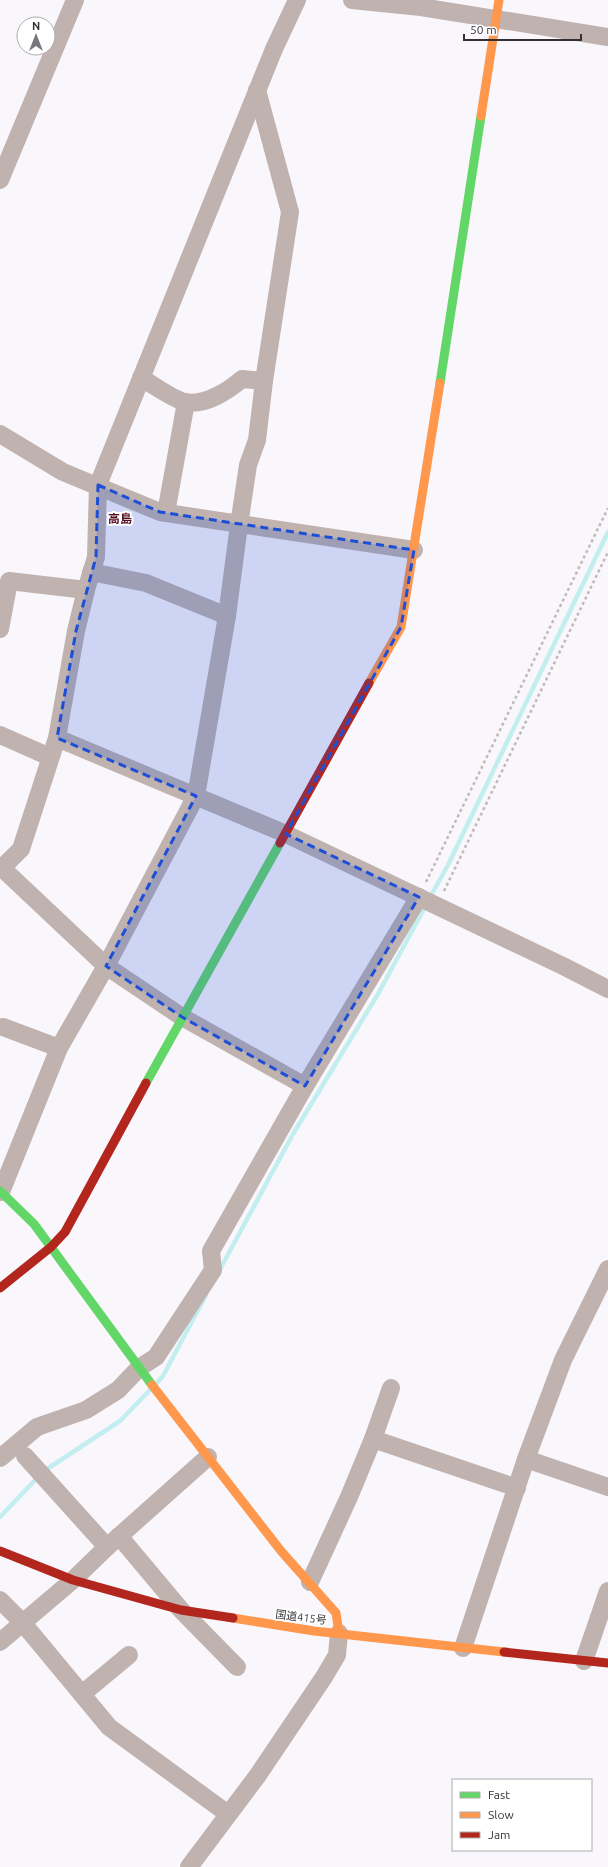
<svg xmlns="http://www.w3.org/2000/svg" width="608" height="1867" font-family="Ubuntu,'Noto Sans JP',sans-serif">
<style>
.lines{fill:none;stroke-linecap:round;stroke-linejoin:round}
.stream{stroke:#c2eeef;stroke-width:4.5}
.path{stroke:#c2b9b8;stroke-width:2.5;stroke-dasharray:3 3;stroke-linecap:butt}
.street{stroke:#bfb2af;stroke-width:18}
.fast{stroke:#63d668;stroke-width:9}
.slow{stroke:#ff974d;stroke-width:9}
.jam{stroke:#b3261e;stroke-width:9}
.marked{fill:#1d4ed8;fill-opacity:0.2;stroke:#1d4ed8;stroke-width:3;stroke-dasharray:8 5;stroke-linejoin:round}
.labels{text-anchor:middle;stroke-width:4;stroke-linejoin:round;paint-order:stroke}
.street-label{font-size:11px;fill:#333035;stroke:#fff}
.neighbourhood-label{font-size:12px;font-weight:bold;fill:#530e21;stroke:#fff}
</style>
<rect width="100%" height="100%" fill="#f9f6fc"/>
<g class="lines">
<g class="stream">
<polyline points="429,899 448,865 608,532"/>
<polyline points="219,1271 293,1134 378,994 426,905"/>
<polyline points="157,1383 163,1376 206,1295"/>
<polyline points="44,1471 120,1421 149,1391"/>
<polyline points="0,1517 39,1476"/>
</g>
<g class="path">
<polyline points="426,882 608,508"/>
<polyline points="444,891 608,552"/>
</g>
<g class="street">
<polyline points="352,0 421,7 608,37"/>
<polyline points="0,180 75,0"/>
<path d="M141,378C154,385 172,399 185,402C205,406 228,391 242,379L264,381L290,212L257,90"/>
<polyline points="0,434 63,472 160,512 414,550"/>
<polyline points="166,513 186,402"/>
<polyline points="91,572 146,583 227,616 239,525 248,465 257,440 264,381"/>
<polyline points="0,629 9,581 86,590"/>
<polyline points="0,735 50,757"/>
<polyline points="57,738 286,834 563,966 608,989"/>
<polyline points="0,868 2,868 21,849 57,738 76,631 86,590 96,557 98,485 274,49 297,0"/>
<polyline points="2,868 106,966 59,1048 3,1027"/>
<polyline points="305,1086 419,897"/>
<polyline points="1,1192 59,1048"/>
<polyline points="391,1388 373,1439 517,1488"/>
<polyline points="25,1456 107,1547"/>
<polyline points="0,1458 37,1427 86,1410 118,1390 139,1368 156,1357 213,1270 211,1251 305,1086 182,1017 106,966 196,796 227,616"/>
<polyline points="526,1459 563,1360 608,1269"/>
<polyline points="119,1536 181,1610 237,1667"/>
<polyline points="310,1582 349,1497 373,1439"/>
<polyline points="0,1600 22,1622 109,1727 228,1814"/>
<polyline points="0,1642 73,1580 107,1547 208,1457"/>
<polyline points="463,1648 526,1459 608,1487"/>
<polyline points="584,1661 608,1591"/>
<polyline points="82,1694 129,1655"/>
<polyline points="189,1867 258,1775 324,1677 337,1655 339,1633"/>
</g>
<g class="fast">
<polyline points="440,383 481,116"/>
<polyline points="146,1083 280,843"/>
<polyline points="0,1191 34,1224 152,1385"/>
</g>
<g class="slow">
<polyline points="481,116 499,0"/>
<polyline points="369,683 401,627 440,383"/>
<polyline points="152,1385 281,1551 336,1613 339,1633"/>
<polyline points="233,1618 314,1631 504,1652"/>
</g>
<g class="jam">
<polyline points="280,843 369,683"/>
<polyline points="0,1288 51,1247 65,1232 146,1083"/>
<polyline points="0,1551 73,1580 181,1610 233,1618"/>
<polyline points="504,1652 608,1663"/>
</g>
</g>
<path class="marked" d="M98,485L160,512L414,550L401,627L286,834L419,897L305,1086L182,1017L106,966L196,796L57,738L76,631L96,557Z"/>
<g class="labels">
<g class="street-label">
<text transform="translate(301 1617) rotate(7)" y="4">国道415号</text>
</g>
<g class="neighbourhood-label">
<text x="120" y="523">高島</text>
</g>
</g>
<rect x="452" y="1779" width="140" height="72" fill="#ffffff" stroke="#adacae"/>
<rect x="460" y="1792" width="20" height="6" fill="#63d668" stroke="#adacae"/>
<text x="488" y="1799" font-size="12" fill="#333035">Fast</text>
<rect x="460" y="1812" width="20" height="6" fill="#ff974d" stroke="#adacae"/>
<text x="488" y="1819" font-size="12" fill="#333035">Slow</text>
<rect x="460" y="1832" width="20" height="6" fill="#b3261e" stroke="#adacae"/>
<text x="488" y="1839" font-size="12" fill="#333035">Jam</text>
<g transform="translate(36 36)"><circle r="19" fill="#ffffff" stroke="#adacae"/>
<path d="M0-3L7 15L0 10L-7 15Z" fill="#78757b"/>
<text y="-6" font-size="11" font-weight="bold" text-anchor="middle" fill="#333035">N</text>
</g>
<path d="M464 34v6h117v-6" fill="none" stroke="#333035" stroke-width="2"/>
<text x="470" y="34" font-size="12" fill="#333035" stroke="#ffffff" stroke-width="3" paint-order="stroke">50 m</text>
</svg>
